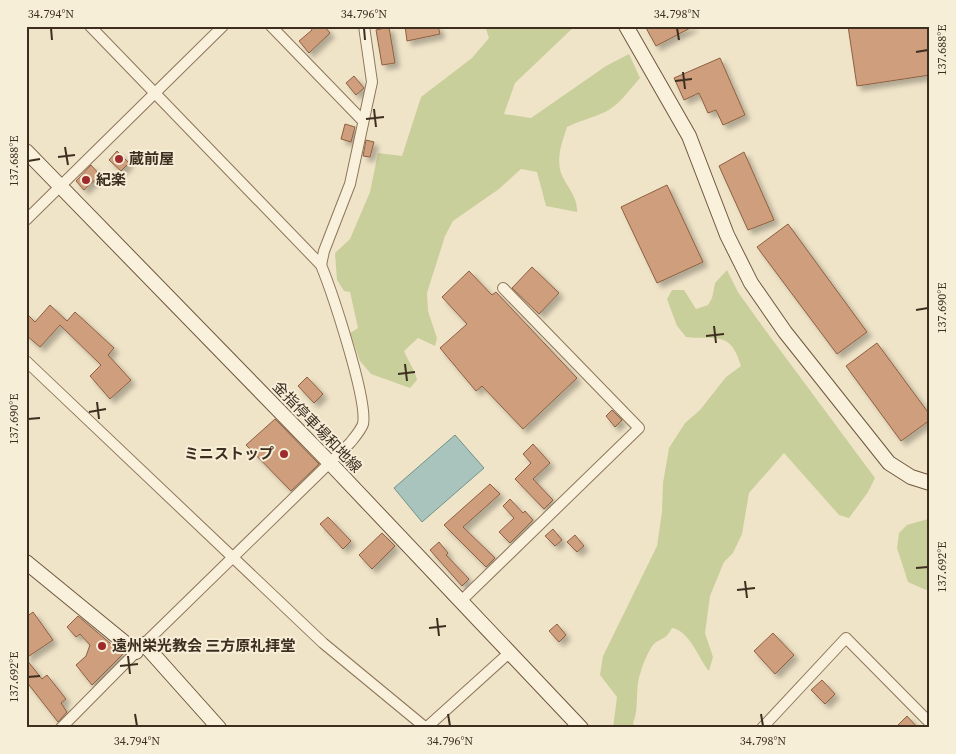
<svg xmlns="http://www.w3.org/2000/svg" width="956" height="754" font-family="'Source Serif 4','Noto Sans JP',serif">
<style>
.green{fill:#c9cf9b}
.water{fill:#a9c4bc;stroke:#6f938a}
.building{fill:#cf9f7d;stroke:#8d5f41;filter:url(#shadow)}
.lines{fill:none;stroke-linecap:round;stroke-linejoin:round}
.street-casing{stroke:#8d765c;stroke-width:12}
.secondary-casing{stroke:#6f573f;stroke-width:16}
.street{stroke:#faf1dc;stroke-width:10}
.secondary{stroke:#faf1dc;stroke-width:14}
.ticks{fill:none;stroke:#3d2e20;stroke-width:2}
.poi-dot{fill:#9e2a2b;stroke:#f7eed8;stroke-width:2}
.labels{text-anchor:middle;stroke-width:4;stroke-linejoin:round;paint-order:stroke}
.poi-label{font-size:15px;font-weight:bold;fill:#3d2e20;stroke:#f7eed8;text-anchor:start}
.street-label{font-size:15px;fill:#3d2e20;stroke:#f7eed8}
.neatline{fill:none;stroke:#3d2e20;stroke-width:2}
.ticks-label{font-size:12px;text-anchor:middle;fill:#3d2e20}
</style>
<defs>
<filter id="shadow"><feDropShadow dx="4.5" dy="4.5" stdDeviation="2.5" flood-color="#0004"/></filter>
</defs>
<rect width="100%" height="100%" fill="#f0e4c8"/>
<g class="green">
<path d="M485,26H575L515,83L504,114L531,118L606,66L629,54L640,78C630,89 618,107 603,113C591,118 579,121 567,127C563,140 557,154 560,169C563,184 578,194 577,212L546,206L537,172L521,169L499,189L453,221L445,236L427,293L428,311L437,338L435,346L418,338L404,351C408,361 415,370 417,380L410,388L371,374L360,361L350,333L358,328L350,292L344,291L337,280L335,253L350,239L370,192L378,153L402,156L421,97L472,58L489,38Z"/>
<path d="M727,270L738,292L763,327L875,478L868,492L849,518L839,515L784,453L749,493L742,534L733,553L724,562L710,596L705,633L713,657L709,671C698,658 690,631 672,628C666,639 664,637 655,643C650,647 643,664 641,671C634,689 640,707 633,723L635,728H613L617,697L600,675L603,656L657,546L662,512L663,483L669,448L685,423L700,410L726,377L741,366C730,329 716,341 686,337L677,326L667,299L672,290H684L696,309L708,305L712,298L715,283Z"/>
<polygon points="928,519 930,586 926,590 908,582 897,548 899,533 907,525"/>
</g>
<polygon class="water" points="455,435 484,468 422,522 394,488"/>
<g class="building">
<polygon points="310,26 324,26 330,33 309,53 299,41 312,30"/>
<polygon points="405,26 438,26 440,34 407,41"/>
<polygon points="645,26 694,26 656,46"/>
<polygon points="848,26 930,26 930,75 857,86"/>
<polygon points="389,27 395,63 382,65 376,30"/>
<polygon points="720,58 745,115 723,125 716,110 708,113 699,93 684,100 674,78"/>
<polygon points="354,76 364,88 356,95 346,83"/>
<polygon points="345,124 355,127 351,142 341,139"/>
<polygon points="366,140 374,142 370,157 363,156"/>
<polygon points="117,151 129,163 121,171 109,160"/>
<polygon points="744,152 774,220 748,230 719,166"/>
<polygon points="91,165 100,175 84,190 76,181"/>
<polygon points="667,185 703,262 657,283 621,207"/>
<polygon points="788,224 867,332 837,354 757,247"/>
<polygon points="532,267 559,293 539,314 512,288"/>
<polygon points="469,271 492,295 496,292 577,378 523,429 482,386 476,391 440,348 467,324 442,297"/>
<polygon points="50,305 67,321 75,312 114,348 108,355 131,380 110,399 90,376 101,365 60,325 40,347 26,335 26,313 35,322"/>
<polygon points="877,343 930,415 930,420 901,441 846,366"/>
<polygon points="307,377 323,394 314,403 298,386"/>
<polygon points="612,410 622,420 615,427 606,416"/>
<polygon points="275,419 319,464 291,491 246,445"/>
<polygon points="533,444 550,463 533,479 553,500 544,509 515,479 531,463 523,454"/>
<polygon points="490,484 500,494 463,527 495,558 486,567 444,525"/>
<polygon points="510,499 523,513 525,511 533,520 510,543 499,532 514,518 503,506"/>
<polygon points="328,517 351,541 343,549 320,524"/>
<polygon points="553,529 562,540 555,546 545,536"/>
<polygon points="382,533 395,546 372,569 359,555"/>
<polygon points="575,535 584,546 577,552 567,542"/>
<polygon points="439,542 448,553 446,555 469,579 462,586 430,550"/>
<polygon points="33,612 53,640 26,658 26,617"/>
<polygon points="78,616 123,654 92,685 76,665 86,656 90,645 80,634 76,637 67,627"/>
<polygon points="557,624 566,635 559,642 549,631"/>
<polygon points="773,633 794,655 775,674 754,651"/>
<polygon points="26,659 42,679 47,675 66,699 61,703 67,712 58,722 26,681"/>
<polygon points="822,680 835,694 825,704 811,690"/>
<polygon points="907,716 918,728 895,728"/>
</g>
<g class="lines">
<g class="street-casing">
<g id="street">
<polyline points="271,26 363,121"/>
<polyline points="26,220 223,26"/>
<polyline points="321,265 324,251 350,184 372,82 364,26"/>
<polyline points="26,361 323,643 426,728"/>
<polyline points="461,601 639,428 503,288"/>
<path d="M61,728L144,644L350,443C354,438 361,430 363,424C368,400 332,292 321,265L90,26"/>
<polyline points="426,728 509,653"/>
<polyline points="762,728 846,638 930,723"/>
</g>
</g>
<g class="secondary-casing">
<g id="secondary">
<polyline points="626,26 689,136 727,235 751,283 785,332 889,463 911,477 930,483"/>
<polyline points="26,151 330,463 581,728"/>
<polyline points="26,562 136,652"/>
<polyline points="144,644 219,728"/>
</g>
</g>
<use href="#street" class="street"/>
<use href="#secondary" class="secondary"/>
</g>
<path class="ticks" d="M51,28L52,40M364,28L365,40M677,28L679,40M916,52L928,50M683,72L685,89M675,81L692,79M374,109L376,127M366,119L384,117M65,147L68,165M58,157L75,155M28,161L40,159M916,310L928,308M714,326L716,343M706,336L724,334M405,364L407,381M398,374L415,372M97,402L99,419M89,412L106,409M28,419L40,418M916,568L928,567M745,581L747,598M737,590L755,588M437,618L439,636M429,628L446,626M128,656L130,674M120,666L138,664M28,677L40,676M135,714L137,726M448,714L450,726M761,714L763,726"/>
<g class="poi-dot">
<circle cx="119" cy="159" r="5"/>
<circle cx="86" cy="180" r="5"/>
<circle cx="284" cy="454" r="5"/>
<circle cx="102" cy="646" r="5"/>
</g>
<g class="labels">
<g class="poi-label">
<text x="129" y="164">蔵前屋</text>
<text x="96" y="185">紀楽</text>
<text x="274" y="459" text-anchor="end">ミニストップ</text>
<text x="112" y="651">遠州栄光教会 三方原礼拝堂</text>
</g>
<g class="street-label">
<text transform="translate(317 427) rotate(46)" y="5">金指停車場和地線</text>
</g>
</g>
<rect width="956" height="754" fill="none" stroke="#f7eed8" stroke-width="55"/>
<rect x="28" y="28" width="900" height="698" class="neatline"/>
<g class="ticks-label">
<text x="51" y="18">34.794°N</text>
<text x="364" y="18">34.796°N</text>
<text x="677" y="18">34.798°N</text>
<text transform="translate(942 50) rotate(-90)" y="4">137.688°E</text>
<text transform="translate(14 161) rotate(-90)" y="4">137.688°E</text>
<text transform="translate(942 308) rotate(-90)" y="4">137.690°E</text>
<text transform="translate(14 419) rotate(-90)" y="4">137.690°E</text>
<text transform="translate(942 567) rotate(-90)" y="4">137.692°E</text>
<text transform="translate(14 677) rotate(-90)" y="4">137.692°E</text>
<text x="137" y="745">34.794°N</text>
<text x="450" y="745">34.796°N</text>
<text x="763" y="745">34.798°N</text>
</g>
</svg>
